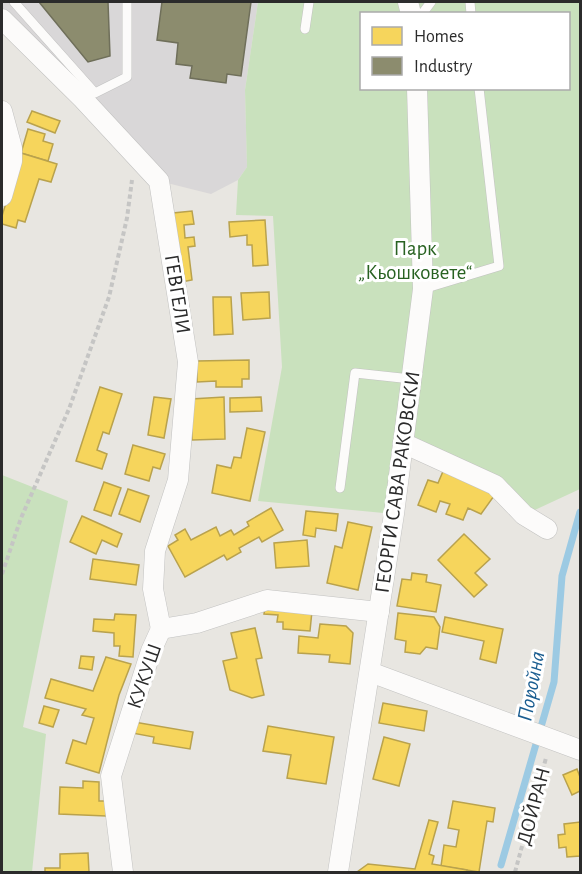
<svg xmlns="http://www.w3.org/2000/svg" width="582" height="874" font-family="'Alegreya Sans',sans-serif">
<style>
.industrial{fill:#d9d7d8}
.green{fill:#c9e1bd;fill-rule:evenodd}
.homes{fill:#f6d55c;stroke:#b9a24d;stroke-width:1.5}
.industry{fill:#8c8c6e;stroke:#6f6f5a;stroke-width:1.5}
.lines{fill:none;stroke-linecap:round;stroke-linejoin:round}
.stream{stroke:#9ccae3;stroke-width:7}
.lane-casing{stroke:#c2c2c1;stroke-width:10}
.street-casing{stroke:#c2c2c1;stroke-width:21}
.path{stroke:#c5c5c4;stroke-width:4;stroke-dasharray:4.5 3;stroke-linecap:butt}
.lane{stroke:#fcfbfa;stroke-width:9}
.street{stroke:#fcfbfa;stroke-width:20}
.labels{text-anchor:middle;stroke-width:6;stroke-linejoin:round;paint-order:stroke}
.park-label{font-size:21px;fill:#286221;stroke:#fff}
.street-label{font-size:21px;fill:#2b2b2b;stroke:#fff}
.water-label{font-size:22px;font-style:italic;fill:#1a5d90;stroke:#fff}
</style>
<rect width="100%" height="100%" fill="#e8e6e1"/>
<polygon class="industrial" points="2,2 258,2 245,90 247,167 238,180 211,194 159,181 2,19"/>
<g class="green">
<path d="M258,2H580V489L524,515L404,443L394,514L258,501L282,367L273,216L236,215L238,180L247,167L245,90ZM362,14H568V88H362Z"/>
<polygon points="2,475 68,501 23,727 46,734 32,872 2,872"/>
</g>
<g class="homes">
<polygon points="32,111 60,121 55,133 27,122"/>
<polygon points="28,129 45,134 43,141 53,144 48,161 21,153"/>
<polygon points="21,153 57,164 51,182 39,179 25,222 18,220 16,228 2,224 2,216"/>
<polygon points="192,211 194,224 184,225 185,238 194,237 195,246 188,247 192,280 181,282 173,213"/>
<polygon points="265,220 268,265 253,266 252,245 247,245 247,235 230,237 229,222"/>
<polygon points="269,292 270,318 243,320 241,293"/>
<polygon points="213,297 231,297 233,334 214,335"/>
<polygon points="249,360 249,379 242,379 242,387 216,387 216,381 197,382 197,361"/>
<polygon points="100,387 122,394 109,434 103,432 97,450 107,454 102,469 76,461"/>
<polygon points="154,397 171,399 164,438 148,435"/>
<polygon points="224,397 225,439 192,440 191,399"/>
<polygon points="261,397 262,411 230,412 230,398"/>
<polygon points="247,428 265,432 250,501 212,493 217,465 231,468 234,457 241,458"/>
<polygon points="133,445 165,454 160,469 153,467 149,481 125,474"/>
<polygon points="444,469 473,481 494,496 481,514 468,508 463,520 446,514 450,504 440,501 436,512 418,505 428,480 438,483"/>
<polygon points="104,482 121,488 111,516 94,510"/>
<polygon points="128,489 149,496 140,522 119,514"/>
<polygon points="271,508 283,530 262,542 259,537 239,548 241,552 227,560 224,555 185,577 168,546 178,540 175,535 185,529 191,540 216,527 220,536 231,530 234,535 249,526 247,522"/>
<polygon points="306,511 338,514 336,531 316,528 315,537 303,535"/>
<polygon points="82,516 122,534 117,547 102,540 96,554 70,542"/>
<polygon points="348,522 372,527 358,590 327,583 335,546 342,548"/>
<polygon points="464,534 490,559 475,573 487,585 474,597 438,560"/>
<polygon points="307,540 309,566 276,568 274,543"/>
<polygon points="93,559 139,565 136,585 90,579"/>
<polygon points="412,573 427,575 426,582 441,585 436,612 397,606 402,579 411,580"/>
<polygon points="265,607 312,611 310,631 283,629 283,622 277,622 278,615 264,614"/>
<polygon points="398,613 434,617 440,627 437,649 426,647 420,654 405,652 406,641 395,639"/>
<polygon points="115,614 136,615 133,657 119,656 120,646 114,646 114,633 93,631 94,619 114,620"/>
<polygon points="445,617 503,629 496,663 480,659 484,641 442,632"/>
<polygon points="320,624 346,626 353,633 350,664 329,662 330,655 298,653 299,636 318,638"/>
<polygon points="255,628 262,658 256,659 264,695 252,698 230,690 223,661 237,658 231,633"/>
<polygon points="81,656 94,657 92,670 79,668"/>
<polygon points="106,657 131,664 119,695 99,773 66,763 73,740 86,744 94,718 82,715 86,709 45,698 51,679 93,691"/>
<polygon points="383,703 427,711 424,731 379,723"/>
<polygon points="44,706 59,710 53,727 39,723"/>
<polygon points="134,722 193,732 190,749 153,743 154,737 132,733"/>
<polygon points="268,726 334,737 326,784 287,778 291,755 263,751"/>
<polygon points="384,737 410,744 399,786 373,779"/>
<polygon points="577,769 580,777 580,791 572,795 563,775"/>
<polygon points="83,781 99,782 99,801 106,801 106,816 59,814 60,787 83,788"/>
<polygon points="453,801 495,808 493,822 487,821 479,872 441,866 444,845 456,847 459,830 448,828"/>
<polygon points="429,820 438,822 429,854 434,856 432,864 467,870 467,872 357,872 368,864 415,869"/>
<polygon points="580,822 580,856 567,857 566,847 559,848 558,835 565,834 564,824"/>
<polygon points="88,853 89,872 45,872 45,868 60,868 60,854"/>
</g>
<g class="industry">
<polygon points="39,2 108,2 110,56 88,62"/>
<polygon points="162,2 251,2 241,76 227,74 226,83 190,78 192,66 176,64 178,43 157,40"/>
</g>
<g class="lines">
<polyline class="stream" points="501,865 554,682 562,576 580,512"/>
<g class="lane-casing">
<g id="lane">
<polyline points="14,2 95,93 127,77 127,2"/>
<polyline points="470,2 471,14"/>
<polyline points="422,14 431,2"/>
<polyline points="305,29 309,2"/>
<polyline points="423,289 499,266 479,88"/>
<polyline points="340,488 355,373 411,379"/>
</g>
</g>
<g class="street-casing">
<g id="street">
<polyline points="408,2 411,14"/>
<polyline points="2,19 83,99 159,181 188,362 178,480 155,551 153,589 161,629"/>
<polyline points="2,111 12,148 12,161 2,196"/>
<polyline points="403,443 495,485 524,515 547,529"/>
<polyline points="161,629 197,623 267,600 379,612"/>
<polyline points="370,672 580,750"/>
<polyline points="123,872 111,776 151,651 161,629"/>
<polyline points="338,872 394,514 423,289 417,88"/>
</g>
</g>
<g class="path">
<polyline points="2,574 21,518 69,409 109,297 127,218 132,180"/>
<polyline points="515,872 546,758"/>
</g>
<use href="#lane" class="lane"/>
<use href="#street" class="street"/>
</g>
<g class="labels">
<g class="park-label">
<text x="415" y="255">Парк<tspan x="415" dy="24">„Кьошковете“</tspan></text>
</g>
<g class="street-label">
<text transform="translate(178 294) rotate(81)" y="7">ГЕВГЕЛИ</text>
<text transform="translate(397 482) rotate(-82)" y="7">ГЕОРГИ САВА РАКОВСКИ</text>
<text transform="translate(144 676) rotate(-71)" y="7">КУКУШ</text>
<text transform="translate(533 806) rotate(-75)" y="7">ДОЙРАН</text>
</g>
<g class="water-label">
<text transform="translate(530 686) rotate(-79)" y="8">Поройна</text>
</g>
</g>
<rect width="582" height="874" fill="none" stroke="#2b2b2b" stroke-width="6"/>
<rect x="360" y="12" width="210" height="78" fill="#ffffff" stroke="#aaaaaa" stroke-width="1.5"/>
<rect x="372" y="27" width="30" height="18" fill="#f6d55c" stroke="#aaaaaa" stroke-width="1.5"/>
<text x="414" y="42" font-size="18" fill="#2b2b2b">Homes</text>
<rect x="372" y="57" width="30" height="18" fill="#8c8c6e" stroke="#aaaaaa" stroke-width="1.5"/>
<text x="414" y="72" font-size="18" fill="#2b2b2b">Industry</text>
</svg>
